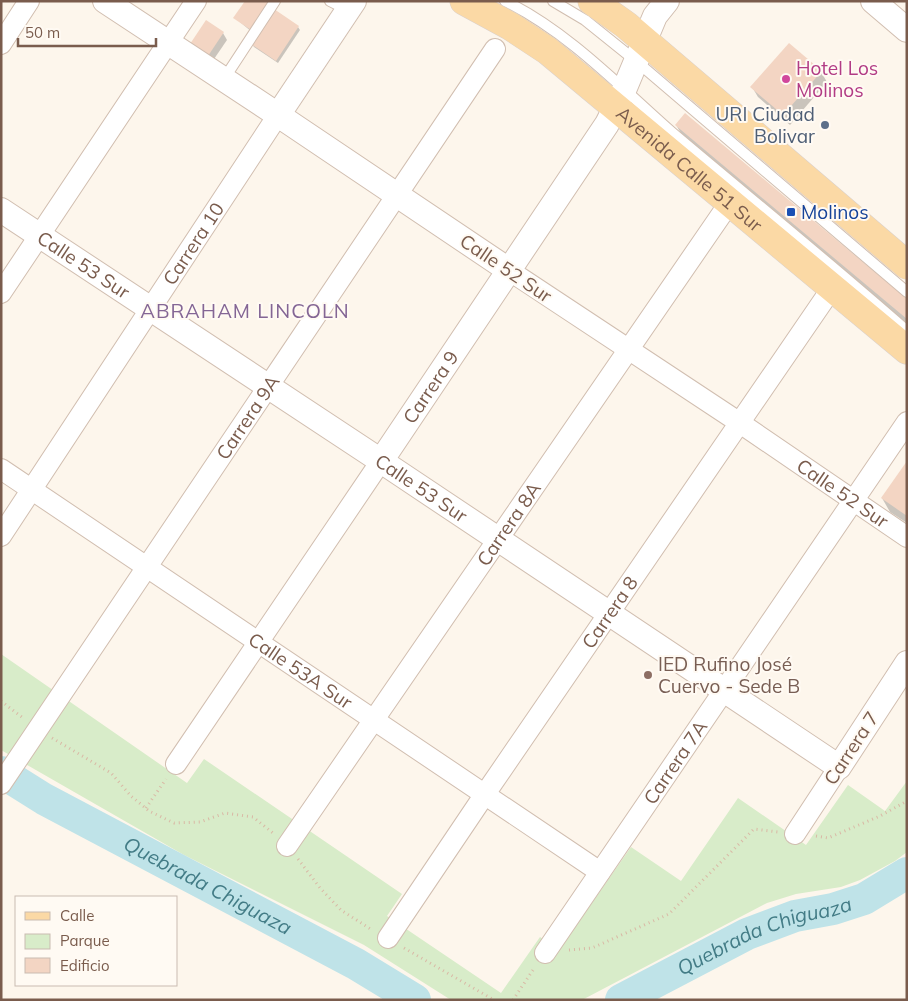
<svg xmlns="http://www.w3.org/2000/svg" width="908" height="1001" font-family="Mulish,sans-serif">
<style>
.green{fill:#d8ecc9}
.shadow{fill:#0003}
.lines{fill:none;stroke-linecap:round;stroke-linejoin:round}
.river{stroke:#bfe3e8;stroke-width:32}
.building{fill:#f3d5c3}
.service-casing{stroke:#d1beb0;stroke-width:12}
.minor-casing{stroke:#d1beb0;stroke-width:22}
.tertiary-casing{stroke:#d1beb0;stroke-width:26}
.primary-casing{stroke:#dad1cd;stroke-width:29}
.path{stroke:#d9b8a5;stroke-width:3;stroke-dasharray:1 4;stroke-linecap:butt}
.service{stroke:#fff;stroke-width:10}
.minor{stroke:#fff;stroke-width:20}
.tertiary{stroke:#fff;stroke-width:24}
.primary{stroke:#fbd9a5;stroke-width:28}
.hotel-dot{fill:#d1479c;stroke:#fffaf3;stroke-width:2}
.service-dot{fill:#5c6f8a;stroke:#fffaf3;stroke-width:2}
.transit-dot{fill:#1a4fb4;stroke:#fffaf3;stroke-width:2}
.education-dot{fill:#8d6e63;stroke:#fffaf3;stroke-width:2}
.labels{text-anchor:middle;stroke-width:4;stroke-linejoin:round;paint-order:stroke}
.hotel-label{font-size:19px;fill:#b23c85;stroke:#fffaf3;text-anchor:start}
.service-label{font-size:19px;fill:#4e5e75;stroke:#fffaf3;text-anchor:end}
.street-label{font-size:19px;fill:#7a5c4d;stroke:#fffaf3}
.transit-label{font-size:19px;fill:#164399;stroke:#fffaf3;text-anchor:start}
.education-label{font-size:19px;fill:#785e54;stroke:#fffaf3;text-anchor:start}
.neighbourhood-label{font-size:20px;letter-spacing:1px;fill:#846695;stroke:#fffaf3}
.water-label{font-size:20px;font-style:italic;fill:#437c86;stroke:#fffaf3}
</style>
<rect width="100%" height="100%" fill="#fdf6ec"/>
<polygon class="green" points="1,654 187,783 204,759 402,894 387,916 501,993 540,937 559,950 631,847 681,881 738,798 806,845 848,785 885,811 907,781 907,852 895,861 860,880 841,887 796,894 767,903 582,1000 451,1000 364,945 184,855 1,750"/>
<g class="shadow">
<polygon points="246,1 252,32 235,18"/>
<polygon points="206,22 223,33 227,40 212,62 195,50"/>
<polygon points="298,27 300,30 278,63 254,47 252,44"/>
<polygon points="821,72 827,82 790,125 758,97 752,87"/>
<polygon points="676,125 907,301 907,325 684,138"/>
<polygon points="907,463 907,523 890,512 882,498"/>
</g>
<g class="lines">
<g class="river">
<path id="s1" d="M1,772L44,799L356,964L415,1000"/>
<path id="s2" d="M621,1000L747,934L795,916L833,909L864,899L907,873"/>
</g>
</g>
<g class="building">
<polygon points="245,1 270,1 251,30 233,18"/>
<polygon points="274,9 299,26 276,61 251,44"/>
<polygon points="206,20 224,32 208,56 190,44"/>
<polygon points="789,43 822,71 783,115 750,87"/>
<polygon points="685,113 907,299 907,319 675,125"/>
<polygon points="907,461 907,516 881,498"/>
</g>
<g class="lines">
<g class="service-casing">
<g id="service">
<polyline points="330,1 348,10"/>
<path d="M505,1C570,33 621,88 675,135C752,200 831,264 907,331"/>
<polyline points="553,1 585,20 636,61 907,292"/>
<polyline points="224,79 275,1"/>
</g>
</g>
<g class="minor-casing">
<g id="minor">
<polyline points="1,44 29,1"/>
<path id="s3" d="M510,271L740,423L907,537"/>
<polyline points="1,293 196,1"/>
<path id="s4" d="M1,469L600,872"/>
<path id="s5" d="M1,536L278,115"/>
<polyline points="176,764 381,461"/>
<path id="s6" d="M1,784L495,49"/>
<polyline points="795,834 839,767"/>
<path id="s7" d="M287,846L730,202"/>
<path id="s8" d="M388,938L485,794L832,288"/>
<path id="s9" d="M545,953L907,422"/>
</g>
</g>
<g class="tertiary-casing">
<g id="tertiary">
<polyline points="105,1 278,115 510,271"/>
<polyline points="873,1 907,30"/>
<polyline points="278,115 354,1"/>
<path id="s10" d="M1,210L381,461L839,767L907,663"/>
<path id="s11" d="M381,461L607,124L624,90L655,16L667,1"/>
</g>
</g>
<g class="primary-casing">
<g id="primary">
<path id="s12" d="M464,1L510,26L548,51L907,350"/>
<polyline points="592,1 626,25 907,265"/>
</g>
</g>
<g class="path">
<polyline points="1,701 23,718"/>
<polyline points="52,738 111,773 131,796 149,811 174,823 200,822 225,813 253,817 273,833"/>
<polyline points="146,808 166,779"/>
<polyline points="816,836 828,838 880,816 907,801"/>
<polyline points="298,859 320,888 341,910 372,930"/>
<polyline points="404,948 494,1000"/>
<polyline points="569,950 592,948 669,914 754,829 778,832"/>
<polyline points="513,1000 535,967"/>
</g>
<use href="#service" class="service"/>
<use href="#minor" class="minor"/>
<use href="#tertiary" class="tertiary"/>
<use href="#primary" class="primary"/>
</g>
<circle class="hotel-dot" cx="786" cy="79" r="5"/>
<circle class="service-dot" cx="825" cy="125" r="5"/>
<rect class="transit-dot" x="786" y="207" width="10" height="10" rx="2.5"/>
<circle class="education-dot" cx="648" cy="675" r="5"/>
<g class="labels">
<g class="hotel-label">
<text x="796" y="75">Hotel Los<tspan x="796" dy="22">Molinos</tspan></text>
</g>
<g class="service-label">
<text x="815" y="121">URI Ciudad<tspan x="815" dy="22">Bolivar</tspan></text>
</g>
<g class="street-label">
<text dy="7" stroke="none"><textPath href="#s12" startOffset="282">Avenida Calle 51 Sur</textPath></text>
<text dy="7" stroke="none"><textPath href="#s5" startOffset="350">Carrera 10</textPath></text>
<text dy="7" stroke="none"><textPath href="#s10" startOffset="99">Calle 53 Sur</textPath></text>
<text transform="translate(506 268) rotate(34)" y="7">Calle 52 Sur</text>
<text dy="7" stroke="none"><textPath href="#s11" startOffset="89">Carrera 9</textPath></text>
<text dy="7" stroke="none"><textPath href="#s6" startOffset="442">Carrera 9A</textPath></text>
<text dy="7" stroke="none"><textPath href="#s10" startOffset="504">Calle 53 Sur</textPath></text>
<text dy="7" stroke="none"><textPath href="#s3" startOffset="400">Calle 52 Sur</textPath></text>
<text dy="7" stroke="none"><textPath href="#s7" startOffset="391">Carrera 8A</textPath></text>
<text dy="7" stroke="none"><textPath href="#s8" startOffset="394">Carrera 8</textPath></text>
<text dy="7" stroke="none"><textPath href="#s4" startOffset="361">Calle 53A Sur</textPath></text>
<text transform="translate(851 748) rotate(-57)" y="7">Carrera 7</text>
<text dy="7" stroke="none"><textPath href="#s9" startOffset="231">Carrera 7A</textPath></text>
</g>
<g class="transit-label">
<text x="801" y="219">Molinos</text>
</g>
<g class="education-label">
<text x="658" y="671">IED Rufino José<tspan x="658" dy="22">Cuervo - Sede B</tspan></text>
</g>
<g class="neighbourhood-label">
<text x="245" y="318">ABRAHAM LINCOLN</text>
</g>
<g class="water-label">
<text dy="7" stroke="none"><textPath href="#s1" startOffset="236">Quebrada Chiguaza</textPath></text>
<text dy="7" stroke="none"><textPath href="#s2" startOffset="158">Quebrada Chiguaza</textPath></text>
</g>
</g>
<rect width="908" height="1001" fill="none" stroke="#7a5c4d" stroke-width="5"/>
<rect x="15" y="896" width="162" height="90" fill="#fffaf3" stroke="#cabbb1"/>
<rect x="25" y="912" width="25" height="8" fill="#fbd9a5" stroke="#cabbb1"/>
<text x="60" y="921" font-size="15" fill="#7a5c4d">Calle</text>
<rect x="25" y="934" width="25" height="15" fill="#d8ecc9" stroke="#cabbb1"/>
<text x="60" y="946" font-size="15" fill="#7a5c4d">Parque</text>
<rect x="25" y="958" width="25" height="15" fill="#f3d5c3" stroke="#cabbb1"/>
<text x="60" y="971" font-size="15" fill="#7a5c4d">Edificio</text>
<path d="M18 38v8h138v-8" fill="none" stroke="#7a5c4d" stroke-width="2.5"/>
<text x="25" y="38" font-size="15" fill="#7a5c4d" stroke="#fffaf3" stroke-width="4" paint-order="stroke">50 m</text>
</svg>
